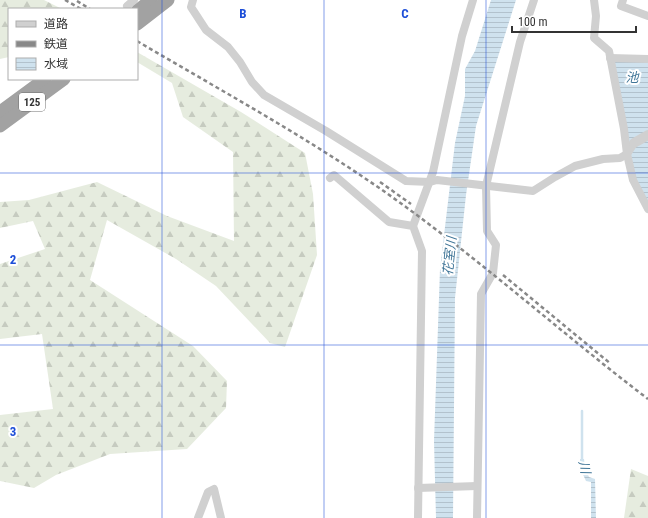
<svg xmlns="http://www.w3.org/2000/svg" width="648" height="518" font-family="'Roboto Condensed','Noto Sans JP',sans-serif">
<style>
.forest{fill:url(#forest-firs)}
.water{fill:url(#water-rules)}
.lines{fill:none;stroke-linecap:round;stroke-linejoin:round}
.stream{stroke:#cfe2ee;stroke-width:2.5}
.minor{stroke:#d0d0d0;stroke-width:8}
.tertiary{stroke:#d0d0d0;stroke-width:10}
.trunk{stroke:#a2a2a2;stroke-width:13}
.rail{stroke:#888;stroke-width:2.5;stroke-dasharray:4 3;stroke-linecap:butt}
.grid{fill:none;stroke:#1d4ed8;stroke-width:1;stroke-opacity:0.55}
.labels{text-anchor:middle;stroke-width:4;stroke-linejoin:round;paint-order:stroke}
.shield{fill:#fff;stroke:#707070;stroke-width:1}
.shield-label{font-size:11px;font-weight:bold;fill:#333}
.water-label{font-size:13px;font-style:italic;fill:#3f7597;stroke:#fff}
.grid-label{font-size:13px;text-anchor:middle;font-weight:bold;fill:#1d4ed8;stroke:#fff;stroke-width:4;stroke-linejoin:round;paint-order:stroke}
</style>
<defs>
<pattern id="forest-firs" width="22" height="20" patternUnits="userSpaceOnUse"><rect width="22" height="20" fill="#e6ecdf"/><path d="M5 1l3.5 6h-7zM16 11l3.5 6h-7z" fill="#c6cbc0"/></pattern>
<pattern id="water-rules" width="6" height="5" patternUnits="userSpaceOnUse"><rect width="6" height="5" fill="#cfe2ee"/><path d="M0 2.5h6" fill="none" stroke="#b2c2cd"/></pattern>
</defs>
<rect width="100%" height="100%" fill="#fff"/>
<g class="forest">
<polygon points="0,0 44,0 62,9 9,9 9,57 0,59"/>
<polygon points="137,52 241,112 305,153 313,194 317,255 285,347 270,343 216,286 176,259 107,220 90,280 193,346 227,381 226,408 187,449 110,454 56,475 34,488 0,481 0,415 53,409 42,334 0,339 0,264 45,249 33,221 0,228 0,202 29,200 97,182 167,216 234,241 233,152 183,117 172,83 137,62"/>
<polygon points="631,469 648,476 648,518 624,518"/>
</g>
<g class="water">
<polygon points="491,0 516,0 476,126 466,195 455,298 453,518 436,518 434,441 440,269 455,143 465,96 465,69 475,51"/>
<polygon points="612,59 648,60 648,132 628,149"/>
<polygon points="648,137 648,205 635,180 629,154 635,145"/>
<polygon points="580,459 584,459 585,468 589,477 595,479 596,518 591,518 591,482 586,481 580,468"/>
</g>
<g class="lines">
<polyline class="stream" points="582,411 582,461"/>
<g class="minor">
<polyline points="193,0 191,7 206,30 228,47 240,62 252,82 264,95 326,131 406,181 430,182 437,180 533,191 555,177 575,166 603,159 620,158 627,154 634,143"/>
<polyline points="594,0 596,16 594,38 609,51 624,129 627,154 633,180 648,209"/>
<polyline points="623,0 621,6 648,16"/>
<polyline points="127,6 134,0"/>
<polyline points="610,58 648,59"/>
<polyline points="330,178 334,175 389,222 413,226 422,251 418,518"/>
<polyline points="413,226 433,172 462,36 473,0"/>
<polyline points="418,488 477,486"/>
<polyline points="198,518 208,492 214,489 221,518"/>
<polyline points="477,518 481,294 493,273 496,245 487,231 486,186 520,42 534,0"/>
</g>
<polyline class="tertiary" points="634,143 648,135"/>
<g class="trunk">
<polyline points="137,11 151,0"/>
<polyline points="137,24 168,0"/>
<polyline points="0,112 45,79"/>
<polyline points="0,126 64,79"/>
</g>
<g class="rail">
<polyline points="65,0 81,9"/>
<polyline points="77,1 90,9"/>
<path d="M137,41C225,93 316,142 399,202C485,264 564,335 648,399"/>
<polyline points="380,182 411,204"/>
<polyline points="503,275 611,364"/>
</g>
</g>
<path class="grid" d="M162,0V518M324,0V518M486,0V518M0,173H648M0,345H648"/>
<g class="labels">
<rect class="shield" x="19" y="93" width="26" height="18" rx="3"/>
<g class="shield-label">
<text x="32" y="106">125</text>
</g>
<g class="water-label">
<text x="632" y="82">池</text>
<text transform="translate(449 256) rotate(-84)" y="5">花室川</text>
<text transform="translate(585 467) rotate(77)" y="5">川</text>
</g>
</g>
<g class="grid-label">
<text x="243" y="18">B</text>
<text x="405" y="18">C</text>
<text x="13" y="264">2</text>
<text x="13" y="436">3</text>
</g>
<rect x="8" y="8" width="130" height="72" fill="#ffffff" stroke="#adadad"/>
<rect x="16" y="21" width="20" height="6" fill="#d0d0d0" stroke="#adadad"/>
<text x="44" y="28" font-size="12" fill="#333333">道路</text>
<rect x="16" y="41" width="20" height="6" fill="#888888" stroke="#adadad"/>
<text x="44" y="48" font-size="12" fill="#333333">鉄道</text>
<rect x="16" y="58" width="20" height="12" fill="url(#water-rules)" stroke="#adadad"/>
<text x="44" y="68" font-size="12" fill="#333333">水域</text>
<path d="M512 26v6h124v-6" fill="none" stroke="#333333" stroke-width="2"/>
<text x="518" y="26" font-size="12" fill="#333333" stroke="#ffffff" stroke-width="3" paint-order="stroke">100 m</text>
</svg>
